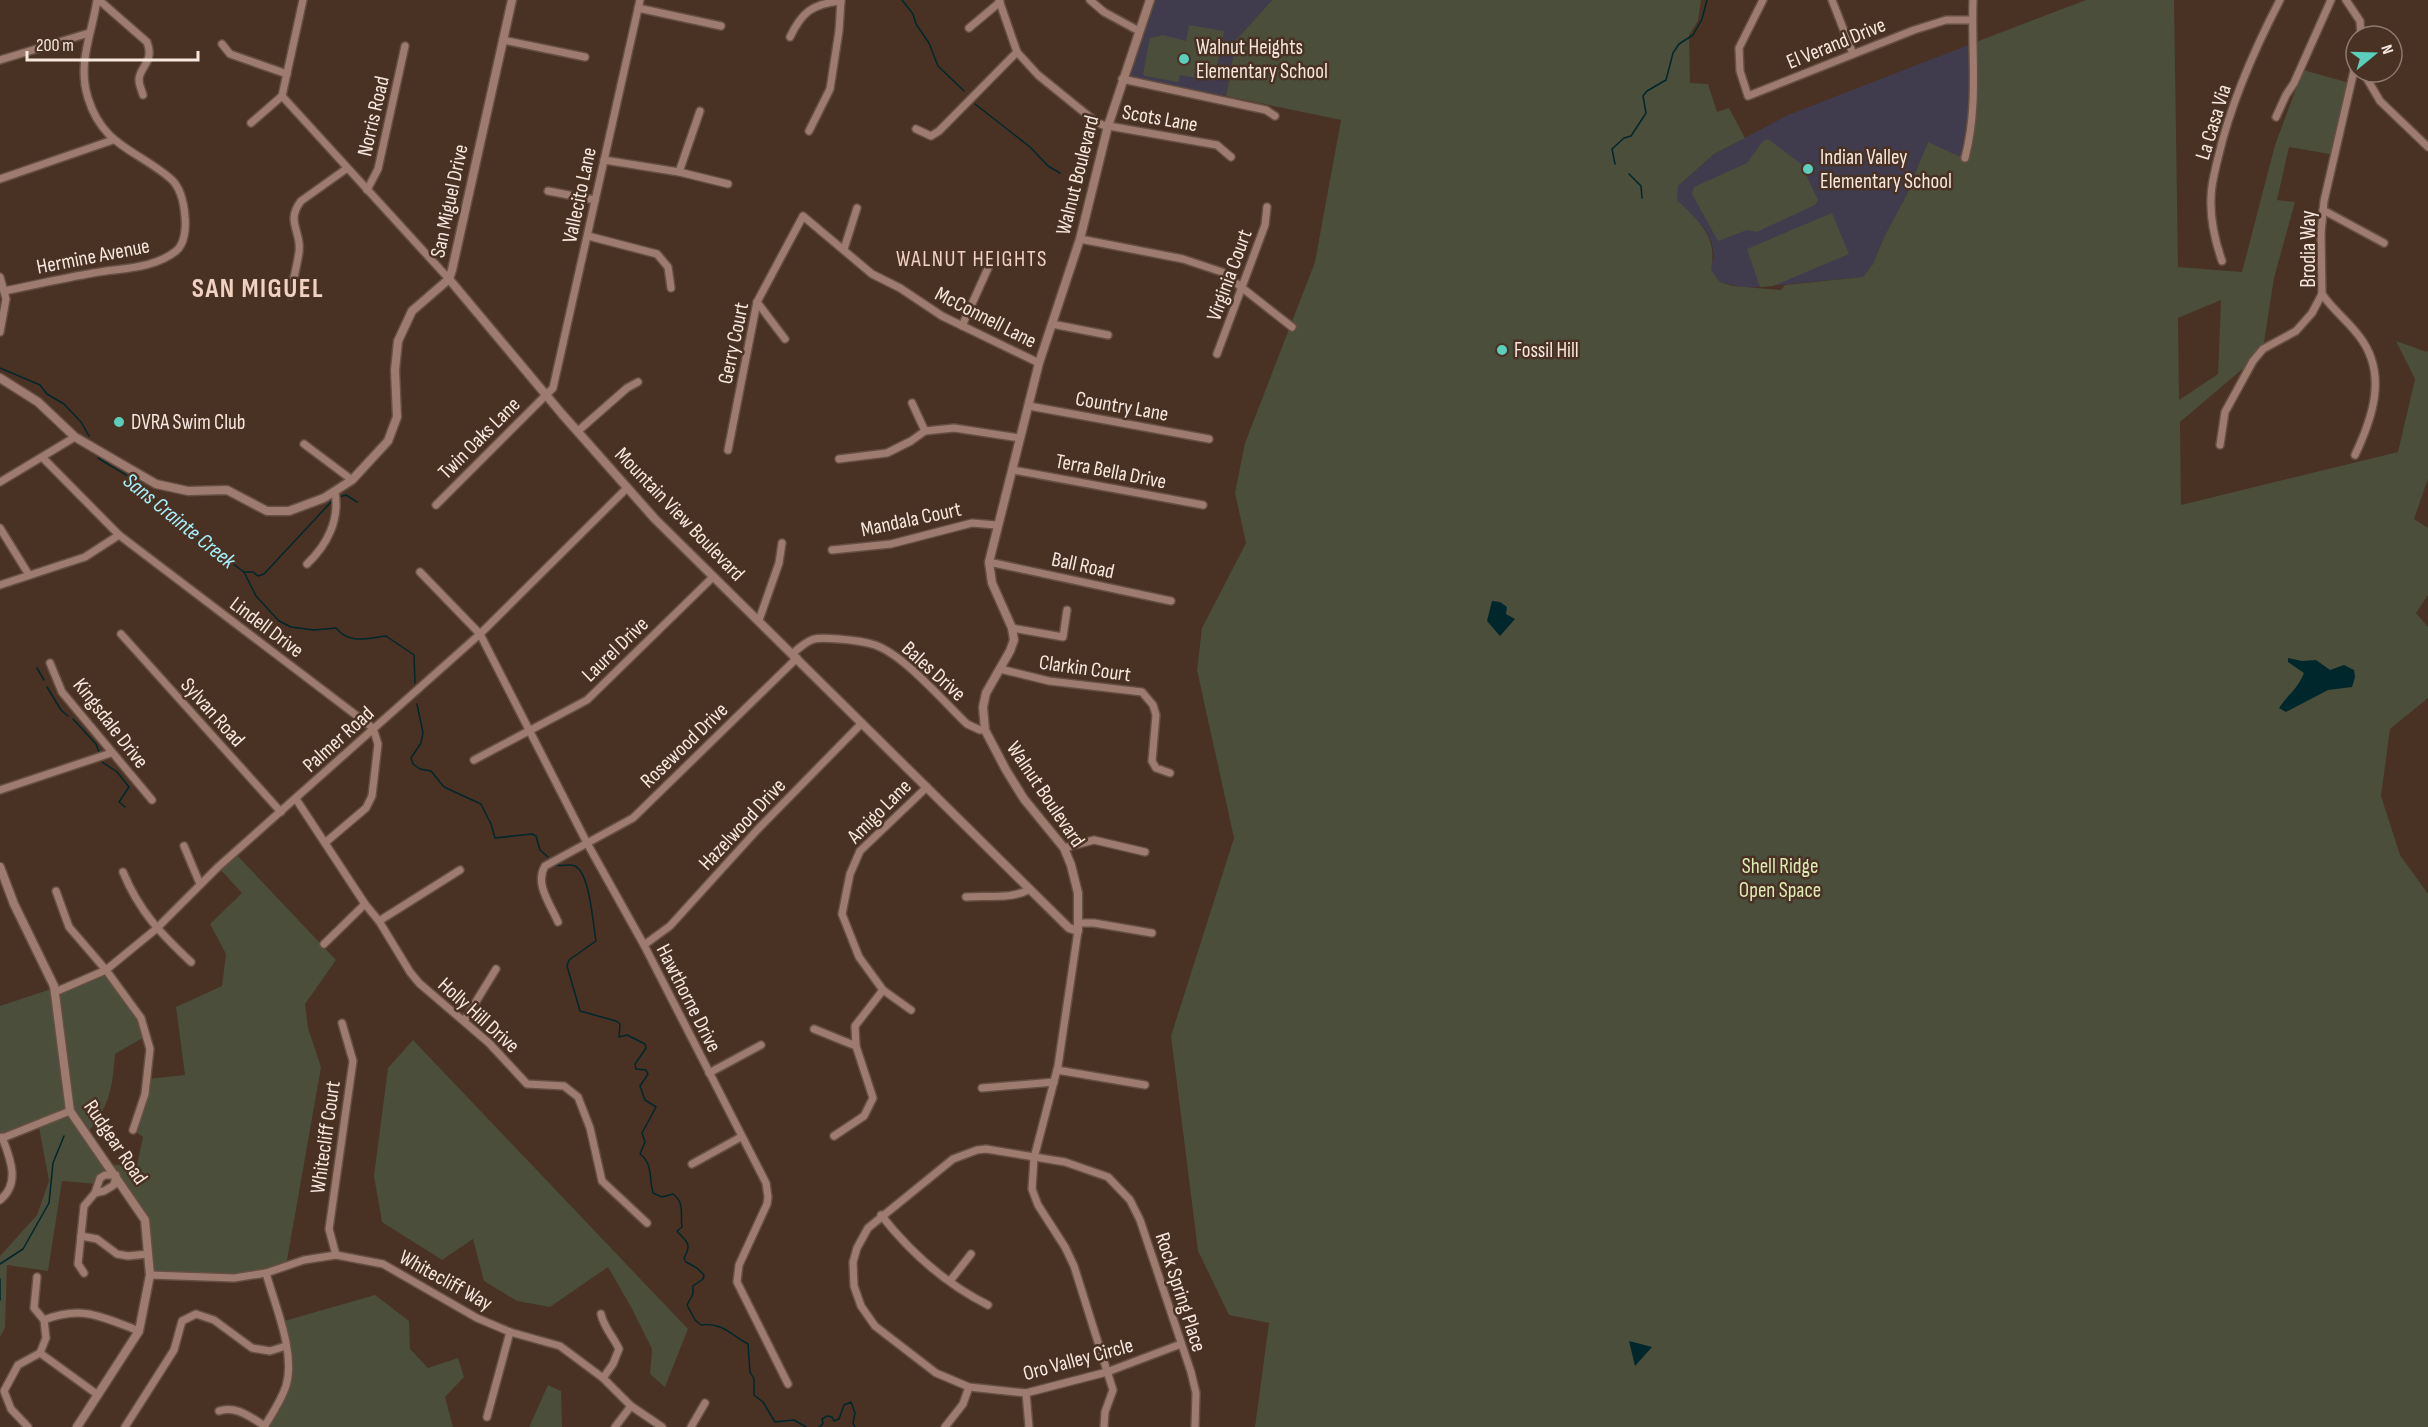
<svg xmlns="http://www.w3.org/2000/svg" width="2428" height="1427" font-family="'Sofia Sans Condensed',sans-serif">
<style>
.education{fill:#403c4e}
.green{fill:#4a4e3b;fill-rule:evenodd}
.water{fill:#00272c}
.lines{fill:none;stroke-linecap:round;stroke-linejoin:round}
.stream{stroke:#00272c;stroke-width:1.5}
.minor-casing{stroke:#654e42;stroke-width:10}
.tertiary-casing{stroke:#654e42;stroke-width:11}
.minor{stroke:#9d7b6f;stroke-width:7}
.tertiary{stroke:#9d7b6f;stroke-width:8}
.poi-dot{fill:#5bcebc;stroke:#493124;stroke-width:2}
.labels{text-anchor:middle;stroke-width:5;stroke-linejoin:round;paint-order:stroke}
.street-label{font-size:21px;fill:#f7e7df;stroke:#493124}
.poi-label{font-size:21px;fill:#f7e7df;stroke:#493124;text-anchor:start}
.park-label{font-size:21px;fill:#deebb4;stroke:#493124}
.neighbourhood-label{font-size:22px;letter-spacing:1.5px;fill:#f1d1c1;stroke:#493124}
.water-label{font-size:22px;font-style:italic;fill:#a7effa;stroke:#493124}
.district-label{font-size:27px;font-weight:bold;letter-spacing:1.5px;fill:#f1d1c1;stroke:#493124}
</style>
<rect width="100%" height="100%" fill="#493124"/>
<g class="education">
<polygon points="1154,0 1272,0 1236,40 1226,96 1130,78"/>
<polygon points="1976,42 1975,87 1965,158 1928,143 1906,196 1885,235 1873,264 1863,277 1745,288 1720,282 1710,270 1714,257 1712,244 1705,229 1677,201 1677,187 1714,154 1788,115"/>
</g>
<g class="green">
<path d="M1272,0H1701L1698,21L1689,35L1690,83L1708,84L1717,112L1729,108L1745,138L1714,154L1678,186L1677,200C1700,222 1718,237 1711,270L1720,282L1733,286L1781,290L1785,285L1863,277L1873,264L1885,235L1906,196L1928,142L1959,156L1967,150L1975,88L1976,42L2086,0H2174L2178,267L2242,272L2275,145L2303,70L2350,83L2335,155L2289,147L2277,200L2295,202L2274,278L2263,349L2252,361L2180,422L2181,505L2398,452L2415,379L2396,341L2427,352L2428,350V479L2414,519L2428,528V595L2416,613L2428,627V698L2390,729L2381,796L2400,855L2428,894V1427H1255L1269,1323L1229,1315L1198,1251L1171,1036L1234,838L1197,670L1202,628L1246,543L1235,493L1245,443L1315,262L1341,120L1226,96L1236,40ZM2221,300L2218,374L2179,400L2178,318Z"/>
<polygon points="1189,25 1224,31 1214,81 1180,75 1178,82 1145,76 1143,74 1150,38 1163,35 1186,41"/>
<polygon points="1768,139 1801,164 1818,200 1815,205 1757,232 1747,230 1718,241 1692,194 1694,187 1747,163 1763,141"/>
<polygon points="1832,213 1849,254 1773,286 1760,287 1747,249"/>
<path d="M235,853L336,960L305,1004L308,1028L321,1067L286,1266L234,1278L150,1275L145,1220L116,1175H105L97,1184L62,1181L48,1271L7,1265L5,1328L0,1337V1256L37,1215L49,1181L38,1122L0,1139V1006L54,988L55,992L106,970L141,1018L146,1036L115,1054C112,1091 110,1105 86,1135L106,1165H137L143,1137L133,1130L147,1079L185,1075L176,1007L222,986L226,954L210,924L242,893L218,867Z"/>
<polygon points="413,1040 688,1329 665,1387 650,1374 652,1349 631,1307 608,1267 550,1307 517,1301 484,1281 473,1239 442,1260 382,1222 374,1176 388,1068"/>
<path d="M375,1295L409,1321L410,1349L428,1368L458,1358L464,1377L445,1397L453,1427H269C296,1384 296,1370 284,1321Z"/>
<polygon points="548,1385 561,1391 562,1427 529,1427"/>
</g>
<g class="water">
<polygon points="1492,601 1500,602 1507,607 1506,614 1515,619 1500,636 1487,621"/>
<path d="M2288,658L2302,661L2316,660L2330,670L2344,665L2354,670L2355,677L2352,687L2328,690L2286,712L2279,708C2289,693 2297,690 2304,673L2288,662Z"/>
<polygon points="1629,1341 1652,1347 1635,1366"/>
</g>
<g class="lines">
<g class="stream">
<polyline points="902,0 913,14 916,24 929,43 938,66 964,91"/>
<polyline points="975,104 1030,147 1048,166 1060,173"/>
<polyline points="1615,164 1612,149 1624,138 1631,136 1646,113 1643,96 1647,91 1666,80 1673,53 1679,44 1693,35 1702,19 1707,0"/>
<polyline points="1629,174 1641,186 1642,198"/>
<polyline points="0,368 40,385 47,394 64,404 81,422 89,436"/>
<path d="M98,458C118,471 152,486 159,509L244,572L256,596L279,621L291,627L314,630L336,628C350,645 367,638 386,636L414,655L415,683"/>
<polyline points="339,497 346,495 357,502"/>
<polyline points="244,572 253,572 258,576 264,574 331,502"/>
<polyline points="37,668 44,680"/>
<polyline points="47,687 61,710 68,716"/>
<polyline points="417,704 423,733 421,743 411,758 413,764 420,769 431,771 444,787 481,804 491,824 495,838 532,834 536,836 540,850 548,857"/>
<polyline points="73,719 96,744 99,752"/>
<polyline points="102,762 117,772 129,787 119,802 125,807"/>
<path d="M556,865C563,867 569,863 575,866C590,873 593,925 596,941L569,960L567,966L580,1011L616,1021L620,1024L619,1037L627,1035L645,1044L646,1048L635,1064L636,1069L646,1070L648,1074L640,1086L645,1100L656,1107L642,1133L645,1142L640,1154C653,1163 649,1179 653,1193L662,1197L673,1194C685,1203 680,1214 682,1227L677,1231C685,1241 693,1242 684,1258L686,1262L697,1268L704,1275L703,1279L693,1286V1294L687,1305L695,1320L701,1325C722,1322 731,1335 748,1344L750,1372L754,1379V1395L763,1402L775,1422L794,1420L806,1427"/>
<polyline points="0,1264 23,1249 49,1203 53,1163 64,1136"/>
<polyline points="0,1279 0,1300"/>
<polyline points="819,1427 823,1424 822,1419 827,1416 832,1417 834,1421 839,1419 844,1405 851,1402 855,1413 853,1423 855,1427"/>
</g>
<g class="minor-casing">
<g id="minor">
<path d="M99,0L147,42C155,62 139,67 139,80C139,85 142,91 143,95"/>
<polyline points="999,0 1017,52 1038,75 1096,122 1103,125 1217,145 1231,157"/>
<polyline points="1090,0 1104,12 1139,31"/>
<polyline points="1763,0 1739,48 1740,71 1748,96 1914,30 1946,20 1972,20"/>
<polyline points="1832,0 1853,54"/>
<polyline points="2346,0 2360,21 2361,36"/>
<polyline points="638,8 721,26"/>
<polyline points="969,28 1000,2"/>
<path d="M790,37C802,12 812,4 841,1"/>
<polyline points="503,40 585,57"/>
<polyline points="222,44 230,54 287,74"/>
<polyline points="0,60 89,33"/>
<polyline points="2363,72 2380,101 2428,147"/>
<polyline points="1122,79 1266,110 1275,116"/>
<polyline points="282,96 449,279"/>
<polyline points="282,96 303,0"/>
<polyline points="2276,117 2286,95 2294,83 2331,0"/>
<polyline points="251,123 282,96"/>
<polyline points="916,129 931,136 939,131 1017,52"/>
<polyline points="809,131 830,89 839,31 841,0"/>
<path d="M1965,158C1979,104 1971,54 1973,0"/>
<polyline points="604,160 679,172 728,184"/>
<polyline points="679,172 700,111"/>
<polyline points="0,179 113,140"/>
<polyline points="367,190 378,169 405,46"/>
<polyline points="548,191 595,200"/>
<polyline points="2323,210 2384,243"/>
<polyline points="588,236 657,254 668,267 671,288"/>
<polyline points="1080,239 1183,259 1222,272 1292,327"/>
<polyline points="844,249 857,208"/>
<path d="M2222,261C2215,241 2210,220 2211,198C2211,184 2215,171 2218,158C2231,102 2254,50 2280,0"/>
<polyline points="0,277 6,299 0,332"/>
<path d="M4,291C34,285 64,278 93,273C120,268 154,269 176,251C185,244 186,227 185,217C184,203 181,188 171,179C138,150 103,147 88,98C77,63 92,34 97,0"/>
<path d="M290,295C293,281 297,266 299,252C302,231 285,222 301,201L346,169"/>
<polyline points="757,302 785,339"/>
<polyline points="1052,324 1108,335"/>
<polyline points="962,326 989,266"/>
<polyline points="1217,354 1265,225 1267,207"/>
<polyline points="912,403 925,431"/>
<polyline points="1029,406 1209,439"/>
<polyline points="578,431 627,388 638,382"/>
<polyline points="304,444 352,480"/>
<polyline points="2220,445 2225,412 2253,361 2263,349 2296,331 2312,313 2322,294"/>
<polyline points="728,450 757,302 803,216 872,274 900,288 942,316 1039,363"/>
<path d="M2355,455C2373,417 2388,373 2359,336C2348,321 2332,309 2322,294L2321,233L2324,201L2356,62"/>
<polyline points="43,458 119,535 373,728 378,744 372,796 366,808 326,842"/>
<polyline points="839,459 887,453 911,441 925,431 954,428 1020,438"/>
<polyline points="1013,470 1203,505"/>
<polyline points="0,482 75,437"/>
<polyline points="436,505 553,388 640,0"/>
<polyline points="0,528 29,575"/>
<polyline points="832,550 891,544 972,523 996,525"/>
<polyline points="989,562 1171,601"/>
<path d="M307,564C327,545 340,520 335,492"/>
<polyline points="420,572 480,634 587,843 644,945 766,1183 768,1197 767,1204 739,1265 737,1282 788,1384"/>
<polyline points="0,585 85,557 119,535"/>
<polyline points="759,620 779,563 782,543"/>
<polyline points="1012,628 1063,637 1067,610"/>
<polyline points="121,634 281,812"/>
<path d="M792,654C811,637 814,637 838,639C850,640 863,641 875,645C904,655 943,701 967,724L980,730H985"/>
<polyline points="50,663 62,692 152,800"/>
<polyline points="1000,669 1049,681 1142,692 1153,705 1156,715 1152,761 1156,768 1170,773"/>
<polyline points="474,760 587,700 713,577"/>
<polyline points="0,790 111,753"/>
<polyline points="296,799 365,904 379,921 410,972 419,983 489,1043 527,1084 564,1086 578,1097 590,1128 602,1181 647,1223"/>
<polyline points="184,846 200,884"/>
<polyline points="1064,848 1094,840 1145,852"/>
<path d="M123,872C139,911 161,934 191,962"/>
<polyline points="56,891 69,927 106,970 141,1018 150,1049 145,1094 133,1130"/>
<path d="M966,897C986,895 1012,900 1030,889"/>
<polyline points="379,921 460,870"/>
<path d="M558,922C551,905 534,884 545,866L633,818L797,658"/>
<polyline points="1078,923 1094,923 1152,933"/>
<polyline points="1078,931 1058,1066 1034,1158 1032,1189 1038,1205 1065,1247 1074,1266 1113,1390 1105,1412 1104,1427"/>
<polyline points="324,944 365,904"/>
<polyline points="644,945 670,926 758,829 862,723"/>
<polyline points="55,992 106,970 156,929 218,867 480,634 627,488"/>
<polyline points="911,1010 883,990 859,957 842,914 850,874 860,851 927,787"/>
<polyline points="464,1021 496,969"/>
<polyline points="814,1029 856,1046 855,1026 883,990"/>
<polyline points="1057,1070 1145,1085"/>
<polyline points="709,1073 761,1045"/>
<polyline points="982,1088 1054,1082"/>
<polyline points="834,1136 864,1116 873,1098 856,1046"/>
<polyline points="0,1139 70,1111"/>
<polyline points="692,1164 741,1137"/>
<path d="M0,1200C21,1183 10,1158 2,1137"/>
<path d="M881,1215C910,1252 946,1284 988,1305"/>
<polyline points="81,1236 97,1239 117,1254 128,1256 148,1254"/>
<polyline points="336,1255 329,1229 353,1061 342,1023"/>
<polyline points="84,1273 78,1264 84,1206 95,1193 100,1178 105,1175 116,1175 114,1185 104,1191 95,1193"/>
<polyline points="150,1275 234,1278 266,1273 304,1260 336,1255 383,1264 477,1318 510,1332 560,1346 603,1378 631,1406 662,1427"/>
<polyline points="950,1281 971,1254"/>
<path d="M601,1314C604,1328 613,1336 619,1349L613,1364L603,1378"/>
<path d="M44,1320C83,1305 102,1317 139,1331"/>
<polyline points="1181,1344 1107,1372 1026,1393 969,1387 936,1373 875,1326 861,1306 854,1286 853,1262 857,1248 868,1228 953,1159 977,1150 986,1149 1065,1162 1108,1177 1130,1200 1140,1220 1191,1372 1196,1393 1195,1427"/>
<polyline points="40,1353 98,1395"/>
<polyline points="1026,1393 1029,1427"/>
<path d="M219,1411C236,1405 250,1417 265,1426"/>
<polyline points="487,1417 510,1332"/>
<polyline points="28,1427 11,1409 4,1391 18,1365 40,1353 46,1338 44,1320 34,1308 37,1277"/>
<polyline points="125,1427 174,1350 182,1321 196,1314 214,1320 252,1348 270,1351 286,1346"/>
<path d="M264,1427C272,1414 281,1401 286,1386C296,1353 275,1306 266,1273"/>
<polyline points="615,1427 631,1406"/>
<polyline points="691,1427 705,1403"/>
<polyline points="945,1427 963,1404 969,1387"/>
</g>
</g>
<g class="tertiary-casing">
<g id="tertiary">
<polyline points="449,279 562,414 655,519 1069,928 1078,931 1078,893 1071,865 1064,848 1024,799 1006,770 985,730 983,707 986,693 1010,651 1014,640 1012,628 992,583 989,562 1039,363 1080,239 1108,126 1150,0"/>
<polyline points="0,378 38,402 75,437 156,484 188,491 227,490 267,511 289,511 324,498 352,480 388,441 397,417 395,370 398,341 412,311 449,279 452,270 512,0"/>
<polyline points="0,867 14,904 54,986 70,1111 145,1220 150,1275 139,1331 77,1427"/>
</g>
</g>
<use href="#minor" class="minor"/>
<use href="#tertiary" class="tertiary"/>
</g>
<g class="poi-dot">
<circle cx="1184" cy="59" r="6"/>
<circle cx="1808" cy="169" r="6"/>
<circle cx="1502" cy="350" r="6"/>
<circle cx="119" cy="422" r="6"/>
</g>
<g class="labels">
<g class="street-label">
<text transform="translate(1836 43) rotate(-22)" y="7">El Verand Drive</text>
<text transform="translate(373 116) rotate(-77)" y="7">Norris Road</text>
<text transform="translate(1160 118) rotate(10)" y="7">Scots Lane</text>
<text transform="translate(2213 122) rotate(-73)" y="7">La Casa Via</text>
<text transform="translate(1077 175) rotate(-76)" y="7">Walnut Boulevard</text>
<text transform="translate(579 195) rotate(-78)" y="7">Vallecito Lane</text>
<text transform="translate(449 201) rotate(-78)" y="7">San Miguel Drive</text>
<text transform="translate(2308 249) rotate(-90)" y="7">Brodia Way</text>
<text transform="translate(93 256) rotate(-11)" y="7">Hermine Avenue</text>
<text transform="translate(1229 275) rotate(-70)" y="7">Virginia Court</text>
<text transform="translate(986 317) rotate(27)" y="7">McConnell Lane</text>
<text transform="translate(733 343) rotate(-78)" y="7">Gerry Court</text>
<text transform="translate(1122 406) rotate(10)" y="7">Country Lane</text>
<text transform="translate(479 438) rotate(-45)" y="7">Twin Oaks Lane</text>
<text transform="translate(1111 471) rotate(11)" y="7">Terra Bella Drive</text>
<text transform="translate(680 514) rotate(46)" y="7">Mountain View Boulevard</text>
<text transform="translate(911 519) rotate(-12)" y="7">Mandala Court</text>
<text transform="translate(1083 565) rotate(12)" y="7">Ball Road</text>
<text transform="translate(267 627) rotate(37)" y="7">Lindell Drive</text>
<text transform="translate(615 649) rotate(-44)" y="7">Laurel Drive</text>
<text transform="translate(1085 668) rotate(8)" y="7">Clarkin Court</text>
<text transform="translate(934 671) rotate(42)" y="7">Bales Drive</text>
<text transform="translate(213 712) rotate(48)" y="7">Sylvan Road</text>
<text transform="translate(111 723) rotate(52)" y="7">Kingsdale Drive</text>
<text transform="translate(338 739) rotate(-42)" y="7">Palmer Road</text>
<text transform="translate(684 745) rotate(-44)" y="7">Rosewood Drive</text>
<text transform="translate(1046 794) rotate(56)" y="7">Walnut Boulevard</text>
<text transform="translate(879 811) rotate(-45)" y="7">Amigo Lane</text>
<text transform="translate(742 824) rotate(-47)" y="7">Hazelwood Drive</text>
<text transform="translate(689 998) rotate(63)" y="7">Hawthorne Drive</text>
<text transform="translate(479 1015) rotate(42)" y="7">Holly Hill Drive</text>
<text transform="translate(325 1137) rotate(-82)" y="7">Whitecliff Court</text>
<text transform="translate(116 1142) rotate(56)" y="7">Rudgear Road</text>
<text transform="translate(446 1280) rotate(29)" y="7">Whitecliff Way</text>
<text transform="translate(1181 1292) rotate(72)" y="7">Rock Spring Place</text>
<text transform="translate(1078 1359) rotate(-15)" y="7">Oro Valley Circle</text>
</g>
<g class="poi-label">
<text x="1196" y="54">Walnut Heights<tspan x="1196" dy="24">Elementary School</tspan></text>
<text x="1820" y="164">Indian Valley<tspan x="1820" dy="24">Elementary School</tspan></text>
<text x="1514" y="357">Fossil Hill</text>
<text x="131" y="429">DVRA Swim Club</text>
</g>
<g class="park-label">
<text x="1780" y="873">Shell Ridge<tspan x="1780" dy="24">Open Space</tspan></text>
</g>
<g class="neighbourhood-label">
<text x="972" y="266">WALNUT HEIGHTS</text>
</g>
<g class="water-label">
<text transform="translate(180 520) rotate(39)" y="8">Sans Crainte Creek</text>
</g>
<g class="district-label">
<text x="258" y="297">SAN MIGUEL</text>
</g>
</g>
<g transform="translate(2374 54) rotate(71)"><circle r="28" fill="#493124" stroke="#8f7a6f" stroke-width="1.5"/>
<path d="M0-4.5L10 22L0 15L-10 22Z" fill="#5bcebc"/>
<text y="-9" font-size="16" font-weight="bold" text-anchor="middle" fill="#f7e7df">N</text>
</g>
<path d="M27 51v9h171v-9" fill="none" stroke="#f7e7df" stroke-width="3"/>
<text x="36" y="51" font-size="18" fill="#f7e7df" stroke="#493124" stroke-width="4.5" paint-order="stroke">200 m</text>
</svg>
